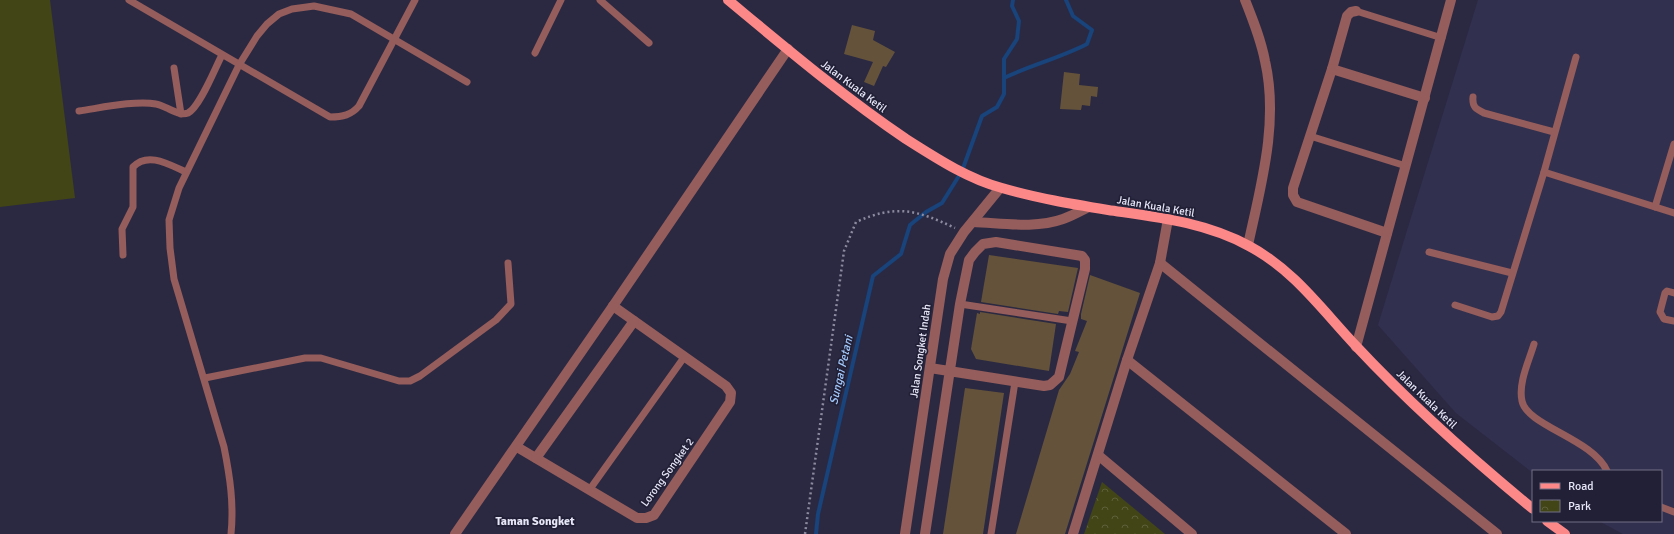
<svg xmlns="http://www.w3.org/2000/svg" width="1674" height="534" font-family="Signika,sans-serif">
<style>
.built{fill:#32304f}
.grass{fill:#424516}
.park{fill:url(#park-crowns)}
.lines{fill:none;stroke-linecap:round;stroke-linejoin:round}
.stream{stroke:#18437b;stroke-width:4}
.building{fill:#64533a}
.path{stroke:#8b8a9f;stroke-width:2.5;stroke-dasharray:2 3;stroke-linecap:butt}
.lane{stroke:#955d5b;stroke-width:7}
.street{stroke:#955d5b;stroke-width:10}
.primary{stroke:#fd8888;stroke-width:10}
.labels{text-anchor:middle;stroke-width:3.5;stroke-linejoin:round;paint-order:stroke}
.street-label{font-size:11px;fill:#e6e6f7;stroke:#212037}
.water-label{font-size:12px;font-style:italic;fill:#a2c7f9;stroke:#212037}
.neighbourhood-label{font-size:12px;font-weight:bold;fill:#e6e6f7;stroke:#212037}
</style>
<defs>
<pattern id="park-crowns" width="20" height="18" patternUnits="userSpaceOnUse"><rect width="20" height="18" fill="#424516"/><path d="M2 6a3 3 0 1 1 6 0M12 15a3 3 0 1 1 6 0" fill="none" stroke="#5d6039"/></pattern>
</defs>
<rect width="100%" height="100%" fill="#2b2942"/>
<polygon class="built" points="1478,0 1674,0 1674,534 1623,534 1599,521 1661,521 1661,471 1533,471 1533,473 1456,413 1378,325"/>
<polygon class="grass" points="0,0 50,0 75,198 0,207"/>
<polygon class="park" points="1102,482 1165,534 1084,534"/>
<g class="lines">
<g class="stream">
<polyline points="1004,78 1004,59 1017,39 1019,21 1012,6 1013,0"/>
<path d="M816,534L818,514L873,276L901,254L910,225L926,212L942,203L962,171L982,116L997,107L1004,94V78C1031,65 1060,58 1087,44L1092,30L1073,16L1066,0"/>
</g>
</g>
<g class="building">
<polygon points="852,25 875,31 873,40 895,52 886,67 883,66 874,86 864,82 873,62 844,54"/>
<polygon points="1064,72 1080,74 1079,85 1098,87 1097,97 1091,96 1090,106 1082,105 1081,110 1060,109"/>
<polygon points="989,255 1078,268 1068,312 1059,311 1058,314 981,302"/>
<polygon points="1090,275 1140,293 1065,534 1016,534 1059,390 1070,374 1079,352 1075,351 1087,321 1081,319 1081,314"/>
<polygon points="980,312 1056,324 1049,371 976,359 971,349 977,313 980,314"/>
<polygon points="965,388 1004,393 983,534 943,534"/>
</g>
<g class="lines">
<path class="path" d="M805,534L844,251L856,222C896,204 917,210 955,228"/>
<g class="lane">
<path d="M129,0L330,117C343,117 351,115 359,106L415,0"/>
<polyline points="600,0 649,43"/>
<polyline points="1356,11 1442,38"/>
<polyline points="535,53 561,0"/>
<polyline points="174,68 181,114"/>
<path d="M1473,97C1472,107 1476,109 1484,113L1554,132"/>
<path d="M79,111C100,108 136,100 156,104C165,105 178,117 188,113C200,107 215,68 222,55"/>
<polyline points="1310,136 1406,166"/>
<polyline points="1544,172 1674,213"/>
<polyline points="1655,207 1674,144"/>
<polyline points="1429,252 1512,273"/>
<path d="M123,255L122,229L133,207V167C148,151 170,165 186,172"/>
<polyline points="1674,293 1667,291 1665,293 1660,312 1664,319 1674,321"/>
<polyline points="960,304 1072,321"/>
<polyline points="1455,305 1492,317 1498,316 1501,312 1544,172 1576,57"/>
<path d="M1534,344C1529,361 1518,383 1522,401C1527,426 1593,439 1607,471"/>
<polyline points="205,378 305,358 321,358 399,381 410,381 420,376 496,320 511,304 508,263"/>
<polyline points="590,489 685,356"/>
<polyline points="1661,507 1674,512"/>
<path d="M231,534C234,504 230,477 224,447L174,279L170,248L169,220L179,188L239,65L257,36L267,24L279,14L292,9L314,6L351,14L467,82"/>
<polyline points="991,534 1015,382"/>
</g>
<g class="street">
<path d="M1245,0C1253,20 1261,40 1265,61C1279,122 1261,185 1248,245"/>
<polyline points="1356,11 1351,12 1347,16 1332,69 1293,188 1293,195 1297,202 1387,233"/>
<polyline points="1332,69 1425,98"/>
<path d="M973,222C1002,223 1035,229 1063,219C1072,216 1080,211 1089,207"/>
<polyline points="1160,263 1497,534"/>
<polyline points="1356,347 1451,0"/>
<polyline points="1127,360 1346,534"/>
<polyline points="517,447 637,518 646,518 654,515 730,402 731,393 726,386 613,306"/>
<polyline points="1098,455 1192,534"/>
<polyline points="536,458 634,321"/>
<polyline points="455,534 613,306 788,49"/>
<polyline points="905,534 943,279 950,254 964,232 1000,188"/>
<polyline points="925,534 960,304 969,260 975,252 983,244 996,242 1082,256 1085,260 1085,269 1059,377 1050,385 1044,386 930,368"/>
<polyline points="1073,534 1127,360 1160,263 1168,219"/>
</g>
<g class="primary">
<path d="M728,0C786,48 844,97 906,139C936,158 968,179 1002,188C1036,198 1072,204 1108,210C1156,217 1205,222 1249,246C1294,270 1322,310 1356,346C1411,405 1471,458 1533,509"/>
<polyline points="1547,521 1565,534"/>
</g>
</g>
<g class="labels">
<g class="street-label">
<text transform="translate(854 86) rotate(37)" y="4">Jalan Kuala Ketil</text>
<text transform="translate(1156 206) rotate(10)" y="4">Jalan Kuala Ketil</text>
<text transform="translate(920 351) rotate(-82)" y="4">Jalan Songket Indah</text>
<text transform="translate(1427 399) rotate(44)" y="4">Jalan Kuala Ketil</text>
<text transform="translate(667 472) rotate(-54)" y="4">Lorong Songket 2</text>
</g>
<g class="water-label">
<text transform="translate(841 370) rotate(-77)" y="4">Sungai Petani</text>
</g>
<g class="neighbourhood-label">
<text x="535" y="525">Taman Songket</text>
</g>
</g>
<rect x="1532" y="470" width="130" height="52" fill="#212037" stroke="#706f84"/>
<rect x="1540" y="483" width="20" height="6" fill="#fd8888" stroke="#706f84"/>
<text x="1568" y="490" font-size="12" fill="#e6e6f7">Road</text>
<rect x="1540" y="500" width="20" height="12" fill="url(#park-crowns)" stroke="#706f84"/>
<text x="1568" y="510" font-size="12" fill="#e6e6f7">Park</text>
</svg>
